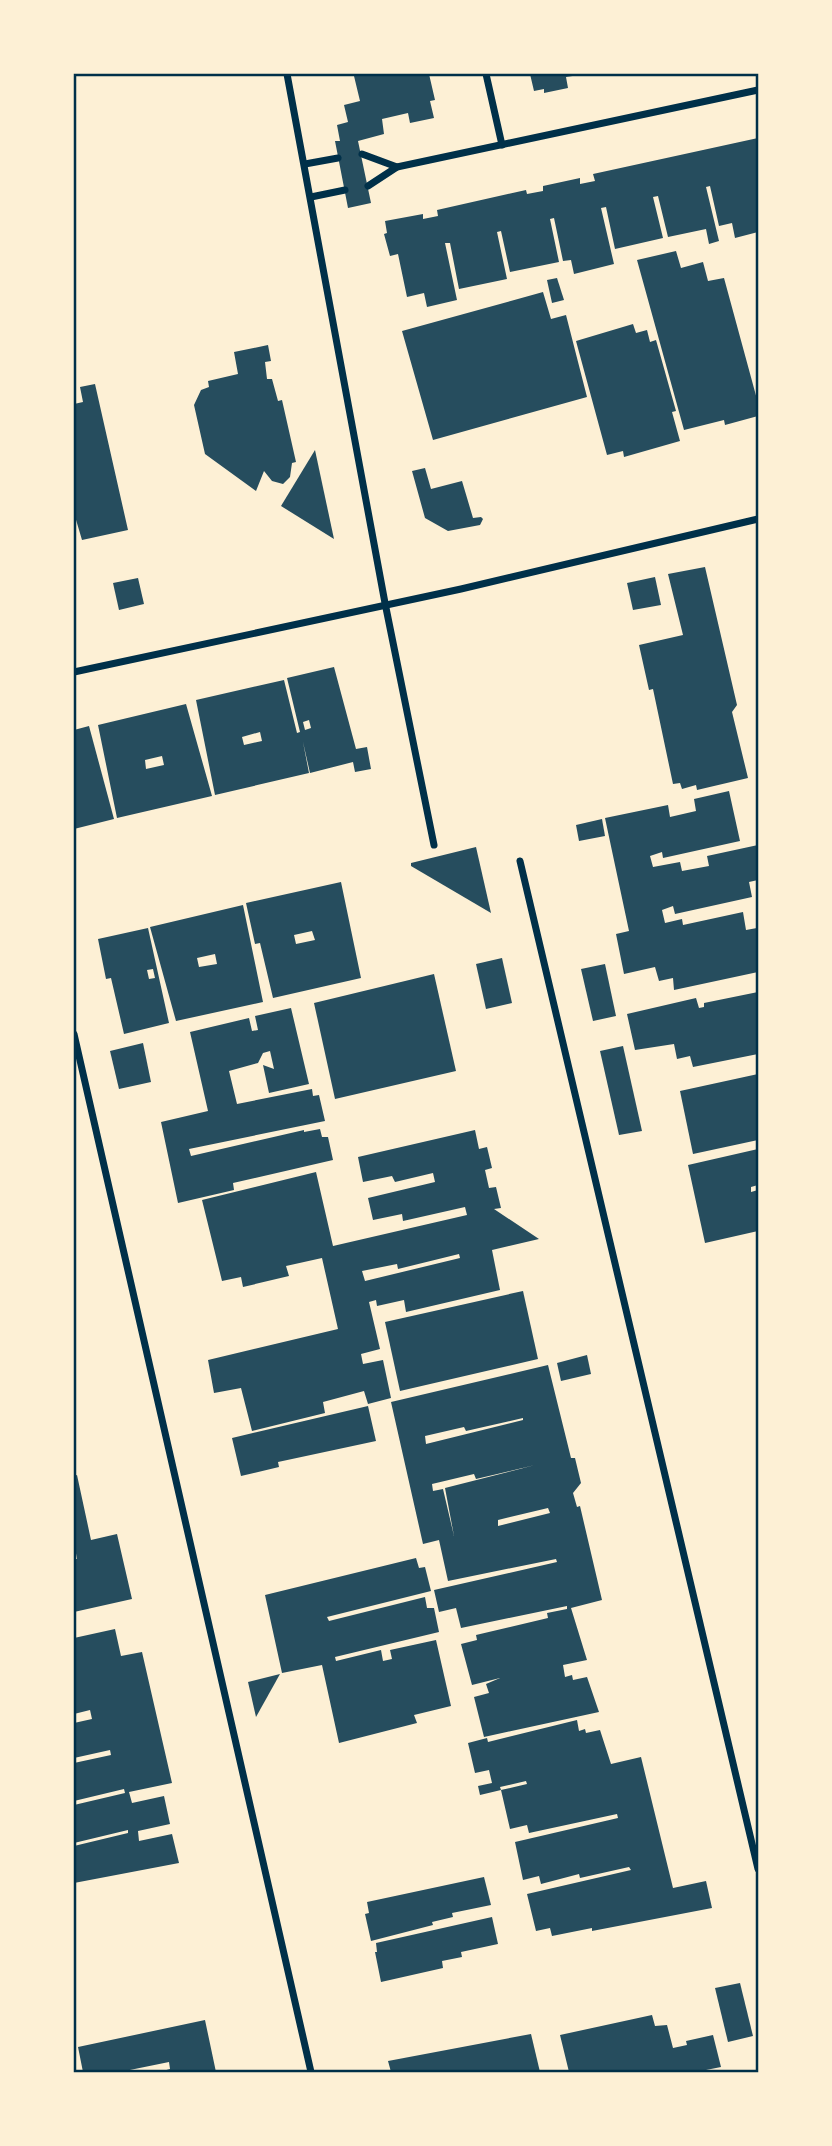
<svg xmlns="http://www.w3.org/2000/svg" width="832" height="2146" font-family="'Titillium Web',sans-serif">
<style>
.building{fill:#264d5e;fill-rule:evenodd}
.lines{fill:none;stroke-linecap:round;stroke-linejoin:round}
.minor{stroke:#003049;stroke-width:7}
.neatline{fill:none;stroke:#003049;stroke-width:2.5}
</style>
<rect width="100%" height="100%" fill="#fdf0d5"/>
<g class="building">
<polygon points="365,74 429,74 435,100 430,101 434,118 410,123 408,113 382,119 384,134 358,141 371,203 348,208 335,141 340,141 337,125 348,122 344,105 360,101 354,76"/>
<polygon points="530,74 579,74 579,75 566,77 568,88 544,93 544,89 534,91"/>
<polygon points="758,138 758,232 735,238 732,223 719,226 710,186 706,187 719,241 709,244 706,229 668,237 658,196 653,197 663,238 615,249 606,207 601,208 614,264 574,274 571,260 563,261 554,218 550,219 559,262 510,272 501,231 497,232 507,279 459,289 450,243 445,243 457,300 427,307 424,293 407,297 398,254 390,256 384,234 387,233 385,221 423,214 423,219 438,216 437,210 526,190 527,194 543,191 543,186 580,178 580,184 595,181 593,174"/>
<polygon points="676,251 681,268 703,262 708,281 724,278 758,403 758,416 725,425 724,420 684,430 637,260"/>
<polygon points="557,278 564,300 552,303 547,280"/>
<polygon points="543,292 551,319 566,315 587,397 433,440 402,331"/>
<polygon points="633,324 636,333 647,330 650,342 656,340 676,411 672,412 680,441 624,457 623,451 607,455 576,341"/>
<polygon points="268,345 271,361 265,362 267,379 272,379 278,401 282,400 296,462 292,463 290,477 283,484 272,481 264,471 256,491 205,454 194,405 201,390 209,387 208,381 238,374 234,352"/>
<polygon points="95,384 128,530 82,540 74,513 74,404 83,402 80,387"/>
<polygon points="315,450 334,539 281,506"/>
<polygon points="425,468 431,489 462,481 473,518 481,517 483,519 480,525 448,531 425,518 412,471"/>
<polygon points="705,567 737,705 732,712 748,778 697,790 696,785 682,789 680,783 673,784 653,689 649,690 639,645 683,635 668,574"/>
<polygon points="655,577 661,605 633,610 627,583"/>
<polygon points="138,578 144,604 119,610 113,583"/>
<path d="M334,667L356,749L367,747L371,769L355,772L353,762L310,773L303,742L309,773L215,795L196,700L284,680L297,733L300,732L287,678ZM309,720L311,728L305,730L303,722ZM260,732L262,741L244,745L242,737Z"/>
<path d="M186,704L212,796L117,818L98,725ZM162,756L164,765L146,769L145,760Z"/>
<polygon points="89,726 114,819 74,829 74,730"/>
<polygon points="729,791 740,841 663,858 662,852 650,856 653,867 680,862 682,871 709,866 707,856 758,845 758,880 749,882 752,897 675,914 673,906 662,910 665,923 682,919 683,925 743,912 746,930 757,928 758,972 674,990 673,978 659,981 655,967 624,974 616,934 629,931 605,818 668,805 670,817 696,811 694,799"/>
<polygon points="602,819 605,836 579,841 576,825"/>
<polygon points="476,847 491,913 411,866 411,863"/>
<path d="M341,882L361,978L273,998L260,943L255,944L246,903ZM312,931L315,940L296,944L294,935Z"/>
<path d="M243,905L263,1002L176,1021L150,927ZM215,954L217,964L199,967L197,958Z"/>
<path d="M148,928L169,1023L124,1034L111,978L106,979L98,939ZM153,969L155,978L149,979L147,970Z"/>
<polygon points="502,958 512,1003 486,1009 476,964"/>
<polygon points="605,964 616,1016 593,1021 581,969"/>
<polygon points="434,974 456,1071 335,1099 314,1003"/>
<polygon points="758,992 758,1054 693,1067 690,1056 677,1059 674,1044 635,1050 627,1014 696,998 699,1008 704,1007 704,1003"/>
<polygon points="291,1008 309,1084 269,1093 263,1065 274,1069 270,1051 263,1053 258,1063 229,1071 237,1104 312,1089 313,1096 319,1095 325,1121 189,1149 191,1156 304,1130 304,1132 320,1129 322,1137 328,1137 333,1160 233,1183 234,1190 178,1203 161,1122 208,1111 190,1032 249,1018 252,1031 258,1030 255,1016"/>
<polygon points="143,1043 151,1082 119,1089 110,1051"/>
<polygon points="623,1046 642,1131 619,1135 600,1051"/>
<polygon points="758,1074 758,1140 693,1154 680,1091"/>
<path d="M475,1130L479,1149L487,1147L492,1168L485,1170L489,1188L496,1187L501,1208L494,1209L539,1239L492,1250L500,1290L406,1312L404,1300L377,1306L376,1300L369,1302L380,1349L361,1354L363,1364L383,1360L391,1398L368,1404L364,1391L323,1402L325,1413L252,1431L241,1388L214,1393L208,1360L338,1329L322,1258L286,1266L289,1276L243,1287L241,1277L222,1281L202,1200L316,1172L333,1246L467,1215L465,1207L403,1221L402,1214L373,1220L368,1198L435,1182L433,1173L395,1182L392,1176L363,1182L358,1157ZM459,1254L460,1258L365,1281L362,1271L397,1264L398,1269Z"/>
<polygon points="758,1149 758,1185 751,1187 751,1192 758,1190 758,1231 705,1243 688,1165"/>
<polygon points="523,1291 538,1359 400,1391 385,1322"/>
<polygon points="587,1355 591,1374 561,1381 557,1363"/>
<path d="M548,1365L571,1458H575L581,1483L573,1493L577,1507L580,1506L602,1600L571,1608L587,1660L563,1665L565,1677L572,1675L573,1680L587,1677L599,1712L484,1737L474,1697L489,1693L486,1684L500,1678L472,1685L461,1644L477,1640L476,1635L548,1618L547,1613L567,1609V1606L461,1628L456,1608L439,1612L434,1590L557,1562L556,1559L448,1581L439,1540L423,1544L391,1402ZM523,1418V1420L426,1444L425,1436L464,1427L466,1431ZM535,1465L445,1488L454,1536L443,1489L433,1491L432,1484L474,1474L476,1479ZM548,1508L550,1513L498,1526V1520Z"/>
<polygon points="368,1406 376,1441 278,1462 279,1467 241,1476 232,1438"/>
<polygon points="77,1475 91,1540 117,1534 132,1599 74,1612 74,1559 77,1559 74,1542 74,1476"/>
<polygon points="416,1558 419,1568 425,1567 431,1591 327,1617 329,1621 425,1597 427,1608 434,1608 439,1632 335,1657 336,1661 381,1650 383,1661 392,1659 390,1650 436,1640 451,1706 414,1715 417,1723 339,1743 322,1665 282,1673 265,1595"/>
<polygon points="115,1629 121,1656 142,1652 172,1783 129,1792 132,1803 164,1796 170,1824 138,1831 139,1841 172,1834 179,1863 74,1883 74,1846 128,1833 128,1830 74,1843 74,1805 125,1793 124,1789 74,1801 74,1763 111,1755 110,1750 74,1758 74,1723 92,1719 90,1710 74,1714 74,1638"/>
<polygon points="280,1674 256,1717 248,1682"/>
<path d="M577,1720L579,1731L585,1729L586,1733L600,1730L611,1764L641,1757L673,1888L706,1881L712,1908L592,1931V1928L552,1936L550,1928L536,1931L527,1894L631,1870L629,1867L580,1878L579,1874L541,1884L539,1876L523,1880L515,1842L618,1818L617,1814L529,1833L527,1825L510,1829L501,1790L480,1795L478,1786L492,1783L489,1770L475,1773L468,1743L487,1738L488,1742ZM526,1781L527,1784L501,1790L500,1787Z"/>
<polygon points="484,1877 491,1905 452,1913 453,1917 432,1922 433,1925 371,1941 365,1914 369,1913 367,1902"/>
<polygon points="492,1917 498,1944 461,1952 462,1957 442,1961 443,1968 381,1982 375,1952 377,1952 376,1943"/>
<polygon points="740,1983 753,2036 728,2042 715,1988"/>
<polygon points="652,2015 655,2026 667,2025 673,2048 687,2045 686,2041 713,2035 721,2067 696,2072 569,2072 560,2035"/>
<polygon points="205,2020 216,2072 159,2072 170,2069 169,2062 120,2072 83,2072 78,2047"/>
<polygon points="531,2034 540,2072 391,2072 388,2061"/>
</g>
<g class="lines">
<g class="minor">
<polyline points="287,74 385,603 434,845"/>
<polyline points="486,74 502,145"/>
<polyline points="362,154 397,167"/>
<polyline points="305,164 338,158"/>
<polyline points="368,186 397,167 758,90"/>
<polyline points="311,197 345,190"/>
<polyline points="74,672 461,589 758,519"/>
<polyline points="520,861 758,1869"/>
<polyline points="74,1034 311,2072"/>
</g>
</g>
<rect width="832" height="2146" fill="none" stroke="#fdf0d5" stroke-width="150"/>
<rect x="75" y="75" width="682" height="1996" class="neatline"/>
</svg>
